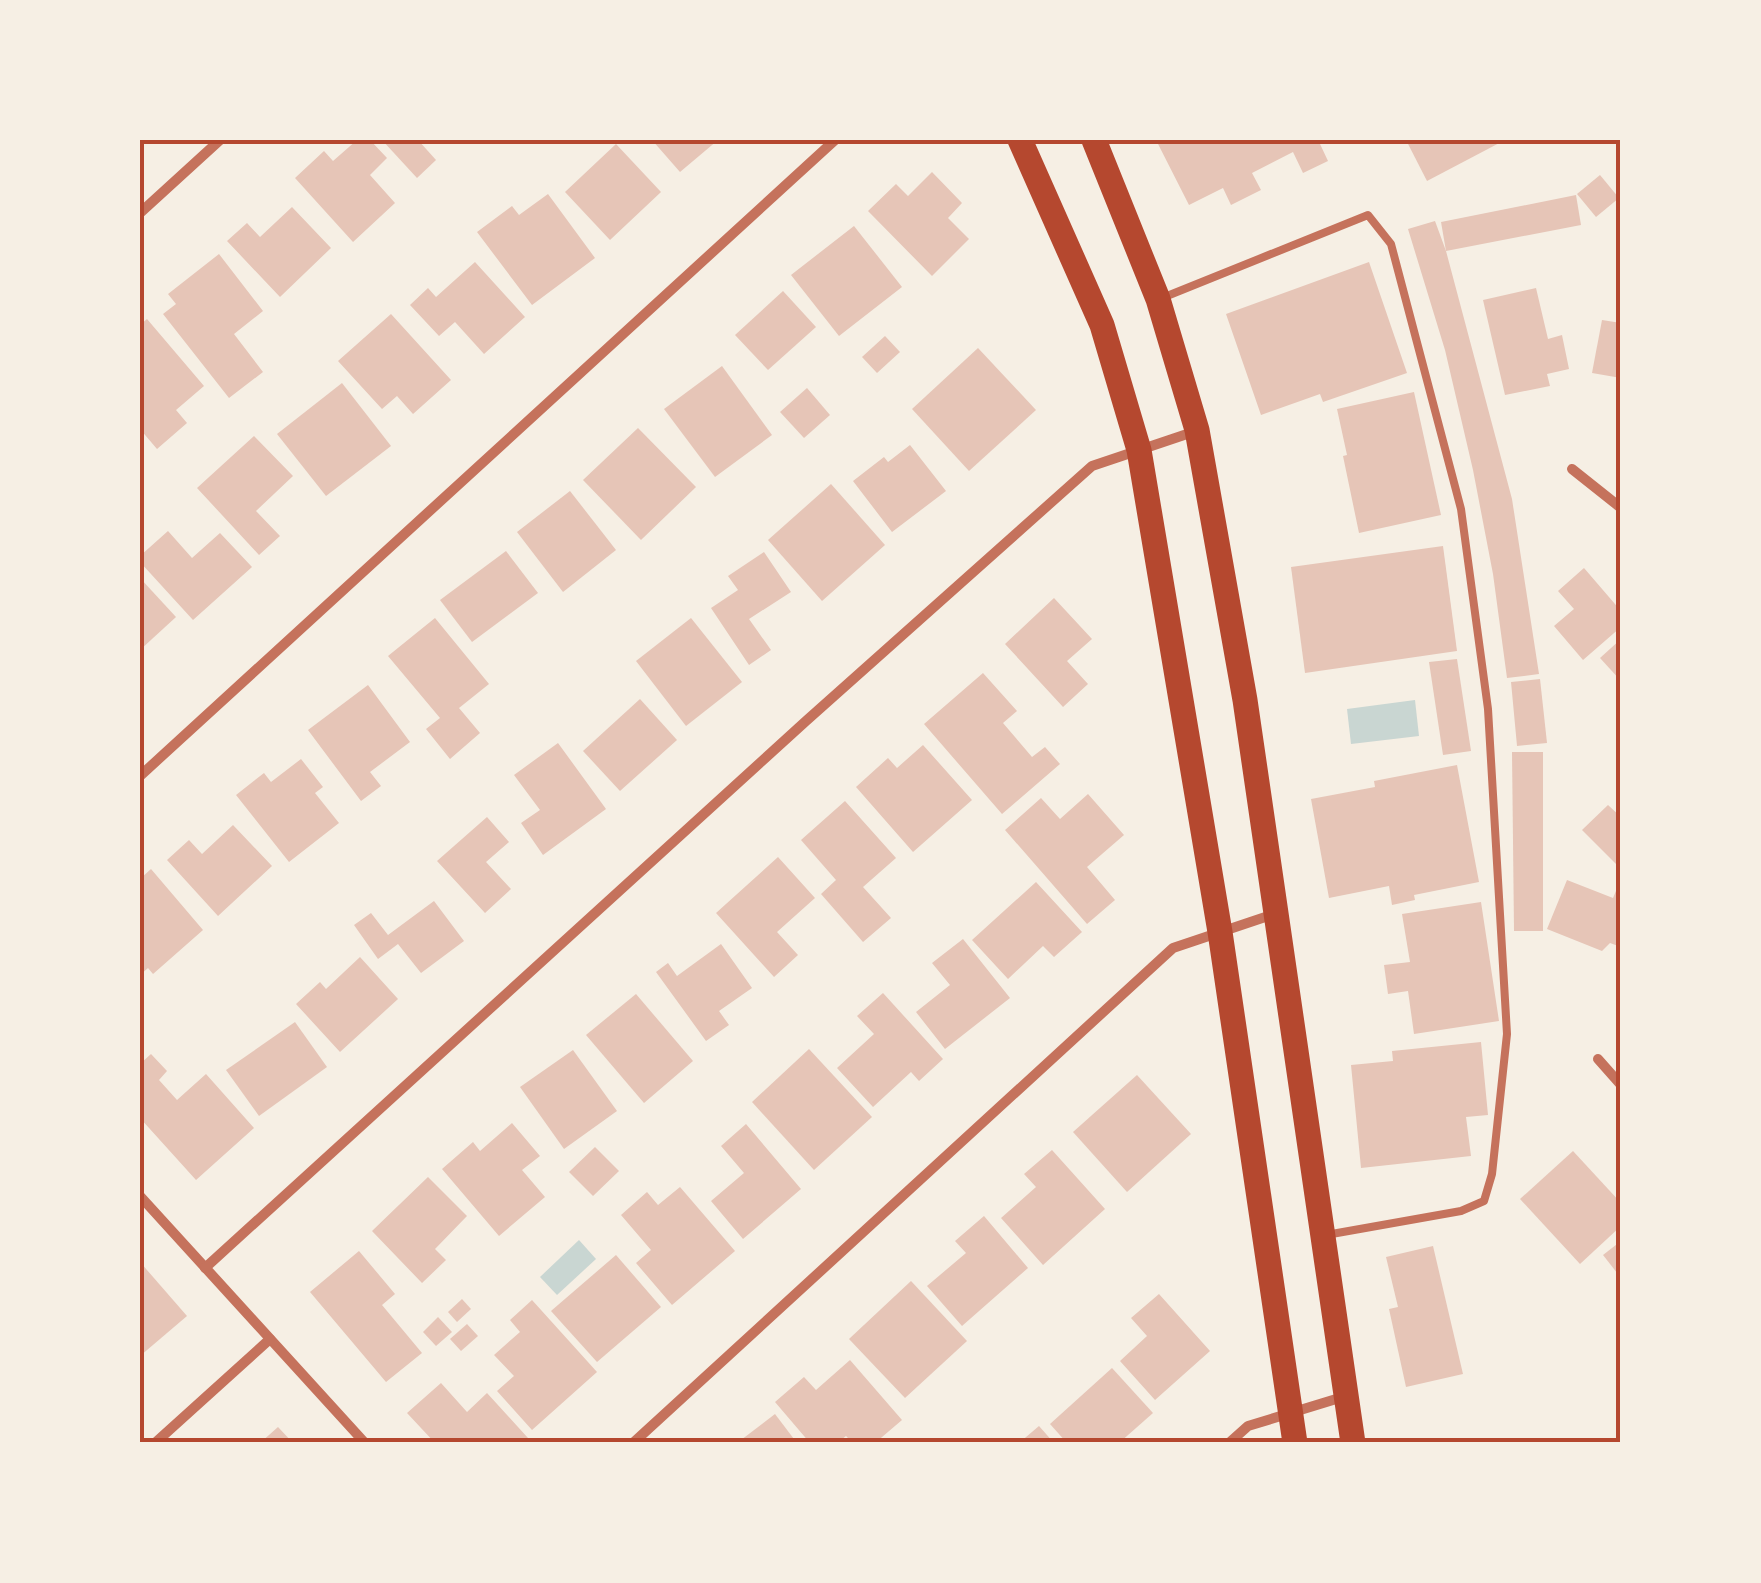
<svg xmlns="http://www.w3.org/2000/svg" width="1761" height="1583" font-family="Manrope,sans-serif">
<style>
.water{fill:#c9d6d2}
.building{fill:#e6c5b7}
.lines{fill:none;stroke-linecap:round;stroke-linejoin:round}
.service{stroke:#c5725c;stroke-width:8}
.minor{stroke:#c5725c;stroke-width:10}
.primary{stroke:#b5482f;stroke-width:25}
.neatline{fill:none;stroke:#b5482f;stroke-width:4}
</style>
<rect width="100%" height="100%" fill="#f6efe4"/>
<g class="water">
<polygon points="1415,700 1419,736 1351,744 1347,709"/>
<polygon points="579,1240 596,1259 557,1295 540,1277"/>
</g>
<g class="building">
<polygon points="357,140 370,140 387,158 370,175 395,203 353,242 295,178 324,151 333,161"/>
<polygon points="382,140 418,140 436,160 417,178"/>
<polygon points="652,140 718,140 680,172"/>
<polygon points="1156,140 1329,140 1320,144 1328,161 1303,173 1293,152 1252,173 1261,190 1231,205 1223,188 1189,205"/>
<polygon points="1406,140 1505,140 1427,181"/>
<polygon points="616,144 661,192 610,240 565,192"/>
<polygon points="932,172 962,203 948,218 969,239 932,276 868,211 896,184 908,196"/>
<polygon points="1600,175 1619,198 1596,217 1577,194"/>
<polygon points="548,194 595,258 532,305 477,232 512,206 519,215"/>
<polygon points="1576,195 1581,225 1446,251 1441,222"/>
<polygon points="292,207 331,248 280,297 227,241 247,223 260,237"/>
<polygon points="1435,221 1446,251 1512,499 1539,674 1507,678 1493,574 1473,470 1445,350 1408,229"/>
<polygon points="854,226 902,287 839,336 791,275"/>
<polygon points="219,254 263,311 234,334 263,372 229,398 163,314 176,304 168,294"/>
<polygon points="475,262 525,317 484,354 455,322 439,336 410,305 428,288 436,297"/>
<polygon points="1369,262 1407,373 1323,402 1320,394 1261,415 1226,314"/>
<polygon points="1536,288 1548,339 1562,335 1569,369 1547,374 1550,386 1505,395 1483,300"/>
<polygon points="783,291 816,327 768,370 735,335"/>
<polygon points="391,314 451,380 413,414 397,396 382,409 338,361"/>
<polygon points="147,319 204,386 176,410 187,423 157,449 140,429 140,325"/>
<polygon points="1602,320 1621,323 1621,378 1592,373"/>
<polygon points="885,336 900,352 877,373 862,357"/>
<polygon points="978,348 1036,410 969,471 912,409"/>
<polygon points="722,366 772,435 715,477 664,409"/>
<polygon points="342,383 391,446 326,496 277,434"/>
<polygon points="807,388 830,415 804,438 780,412"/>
<polygon points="1414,392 1441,515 1359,533 1343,456 1347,455 1337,409"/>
<polygon points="638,428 696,487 641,540 583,480"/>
<polygon points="254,436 293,476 256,511 280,536 259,555 197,488"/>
<polygon points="910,445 946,491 892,532 853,481 884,457 888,462"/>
<polygon points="831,484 885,545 822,601 768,540"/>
<polygon points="570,491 616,550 563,592 517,532"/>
<polygon points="168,531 192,558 220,533 252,567 193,620 140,562 140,556"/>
<polygon points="1443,546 1457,651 1305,673 1291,567"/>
<polygon points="506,551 538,593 472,642 440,600"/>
<polygon points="764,552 791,592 749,619 771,650 749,665 711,608 738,590 728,576"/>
<polygon points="1584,568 1621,611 1621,627 1583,660 1554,626 1574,609 1558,591"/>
<polygon points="140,578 176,617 140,650"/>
<polygon points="1054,598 1092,639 1067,661 1088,684 1063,707 1005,644"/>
<polygon points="435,618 489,684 459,708 480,733 450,759 426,729 440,718 388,656"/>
<polygon points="691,618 742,682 686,726 636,661"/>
<polygon points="1621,639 1621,681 1600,658"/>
<polygon points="1457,659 1471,751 1443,755 1429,662"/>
<polygon points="983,673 1017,711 1003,723 1032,757 1045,747 1060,764 1002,814 924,724"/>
<polygon points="1540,679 1547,743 1517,746 1511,682"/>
<polygon points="368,685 410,742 370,772 381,786 361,801 308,730"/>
<polygon points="640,699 677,740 620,791 583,751"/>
<polygon points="558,743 606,809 543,855 521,823 540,810 514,775"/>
<polygon points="923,745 972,800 913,852 856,787 888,758 897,768"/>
<polygon points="1512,752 1543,752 1543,931 1514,931"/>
<polygon points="301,759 323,787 315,793 339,823 289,862 236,795 264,773 271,782"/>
<polygon points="1457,765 1479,882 1414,895 1415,900 1392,905 1389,886 1329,898 1311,799 1375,787 1374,781"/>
<polygon points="1088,794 1124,835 1087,867 1115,900 1087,924 1005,830 1041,798 1060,819"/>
<polygon points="845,801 896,858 863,887 891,918 863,942 821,894 836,880 801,840"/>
<polygon points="1608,805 1621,817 1621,869 1582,830"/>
<polygon points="487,817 509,842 486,862 511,889 485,913 437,861"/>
<polygon points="233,825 272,866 218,916 167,860 189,840 202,854"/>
<polygon points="778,857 815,898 777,932 798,955 774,977 716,913"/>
<polygon points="151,869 203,930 153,974 148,968 140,975 140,879"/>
<polygon points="1621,879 1621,947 1610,943 1602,951 1547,929 1567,880 1613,898"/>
<polygon points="1036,882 1082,932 1054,957 1043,946 1008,979 972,940"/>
<polygon points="434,901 464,941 421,973 398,944 378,959 354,925 371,913 388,935"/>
<polygon points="1481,902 1499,1021 1414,1034 1408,991 1388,994 1384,965 1410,962 1402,914"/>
<polygon points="963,939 1010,998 945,1049 916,1012 950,985 932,963"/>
<polygon points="721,944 752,988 719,1011 729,1025 706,1041 656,972 668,963 677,976"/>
<polygon points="360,957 398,999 340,1052 296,1004 320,982 326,989"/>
<polygon points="883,993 943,1059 919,1081 911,1072 873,1107 837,1068 874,1034 857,1016"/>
<polygon points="636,994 693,1061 644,1103 586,1035"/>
<polygon points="295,1022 327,1067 259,1116 226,1070"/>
<polygon points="1481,1042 1488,1115 1466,1117 1471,1156 1361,1168 1351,1065 1393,1061 1392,1051"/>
<polygon points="809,1049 872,1117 814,1170 752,1102"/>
<polygon points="573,1050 617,1111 564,1149 520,1087"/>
<polygon points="151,1054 167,1071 159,1080 177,1100 206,1074 254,1128 196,1180 140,1118 140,1064"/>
<polygon points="1137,1075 1191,1134 1127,1192 1073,1132"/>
<polygon points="512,1123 540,1156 522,1170 545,1197 499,1236 442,1169 473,1142 480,1151"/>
<polygon points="746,1124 801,1189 743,1239 711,1201 744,1173 721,1146"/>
<polygon points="595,1147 619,1171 593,1196 569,1172"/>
<polygon points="1052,1150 1105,1209 1043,1265 1001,1218 1036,1187 1024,1174"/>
<polygon points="1573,1151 1621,1203 1621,1226 1580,1264 1520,1199"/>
<polygon points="428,1177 467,1216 435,1249 446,1260 422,1283 372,1231"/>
<polygon points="680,1187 735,1251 672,1305 636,1263 651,1250 621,1215 647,1192 658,1205"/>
<polygon points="984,1216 1028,1268 962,1326 927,1286 966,1253 955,1241"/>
<polygon points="1621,1241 1621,1278 1603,1255"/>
<polygon points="1433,1246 1463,1374 1406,1387 1389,1309 1398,1307 1386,1257"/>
<polygon points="359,1251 395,1294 382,1305 422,1353 386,1382 310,1292"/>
<polygon points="616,1255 661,1307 597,1362 551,1311"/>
<polygon points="140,1262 187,1316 140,1356"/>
<polygon points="911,1281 967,1341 905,1398 849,1339"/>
<polygon points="1159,1294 1210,1351 1155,1400 1120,1361 1147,1336 1131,1318"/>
<polygon points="462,1299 471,1309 457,1322 448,1312"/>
<polygon points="532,1300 597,1372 532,1430 497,1391 514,1376 494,1355 520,1332 510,1320"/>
<polygon points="438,1317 452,1332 436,1346 423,1332"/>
<polygon points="467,1324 478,1336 461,1351 450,1339"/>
<polygon points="850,1360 902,1420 875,1443 853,1443 846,1436 837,1443 810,1443 775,1402 804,1377 816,1390"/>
<polygon points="1112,1368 1153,1413 1119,1443 1067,1443 1050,1424"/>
<polygon points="441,1383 467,1412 487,1393 528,1438 523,1443 435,1443 407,1413"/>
<polygon points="775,1414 797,1443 737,1443"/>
<polygon points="1039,1426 1054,1443 1019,1443"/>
<polygon points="278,1427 293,1443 260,1443"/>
</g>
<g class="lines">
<polyline class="service" points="1162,298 1368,215 1391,244 1461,509 1488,709 1507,1034 1492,1174 1484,1201 1461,1211 1326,1235"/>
<g class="minor">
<polyline points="140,213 220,140"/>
<polyline points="1572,469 1621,508"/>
<polyline points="140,776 835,140"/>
<polyline points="1598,1059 1621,1085"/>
<polyline points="140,1196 365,1443"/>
<polyline points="205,1268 806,721 1092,466 1196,431"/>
<polyline points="155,1443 270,1339"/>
<polyline points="633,1443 1173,948 1277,913"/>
<polyline points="1229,1443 1248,1426 1346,1396"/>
</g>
<g class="primary">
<polyline points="1020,140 1102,325 1139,450 1220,932 1295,1443"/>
<polyline points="1094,140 1158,299 1197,430 1245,700 1353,1443"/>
</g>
</g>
<rect width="1761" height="1583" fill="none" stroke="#f6efe4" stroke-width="285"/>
<rect x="142" y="142" width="1476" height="1298" class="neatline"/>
</svg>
